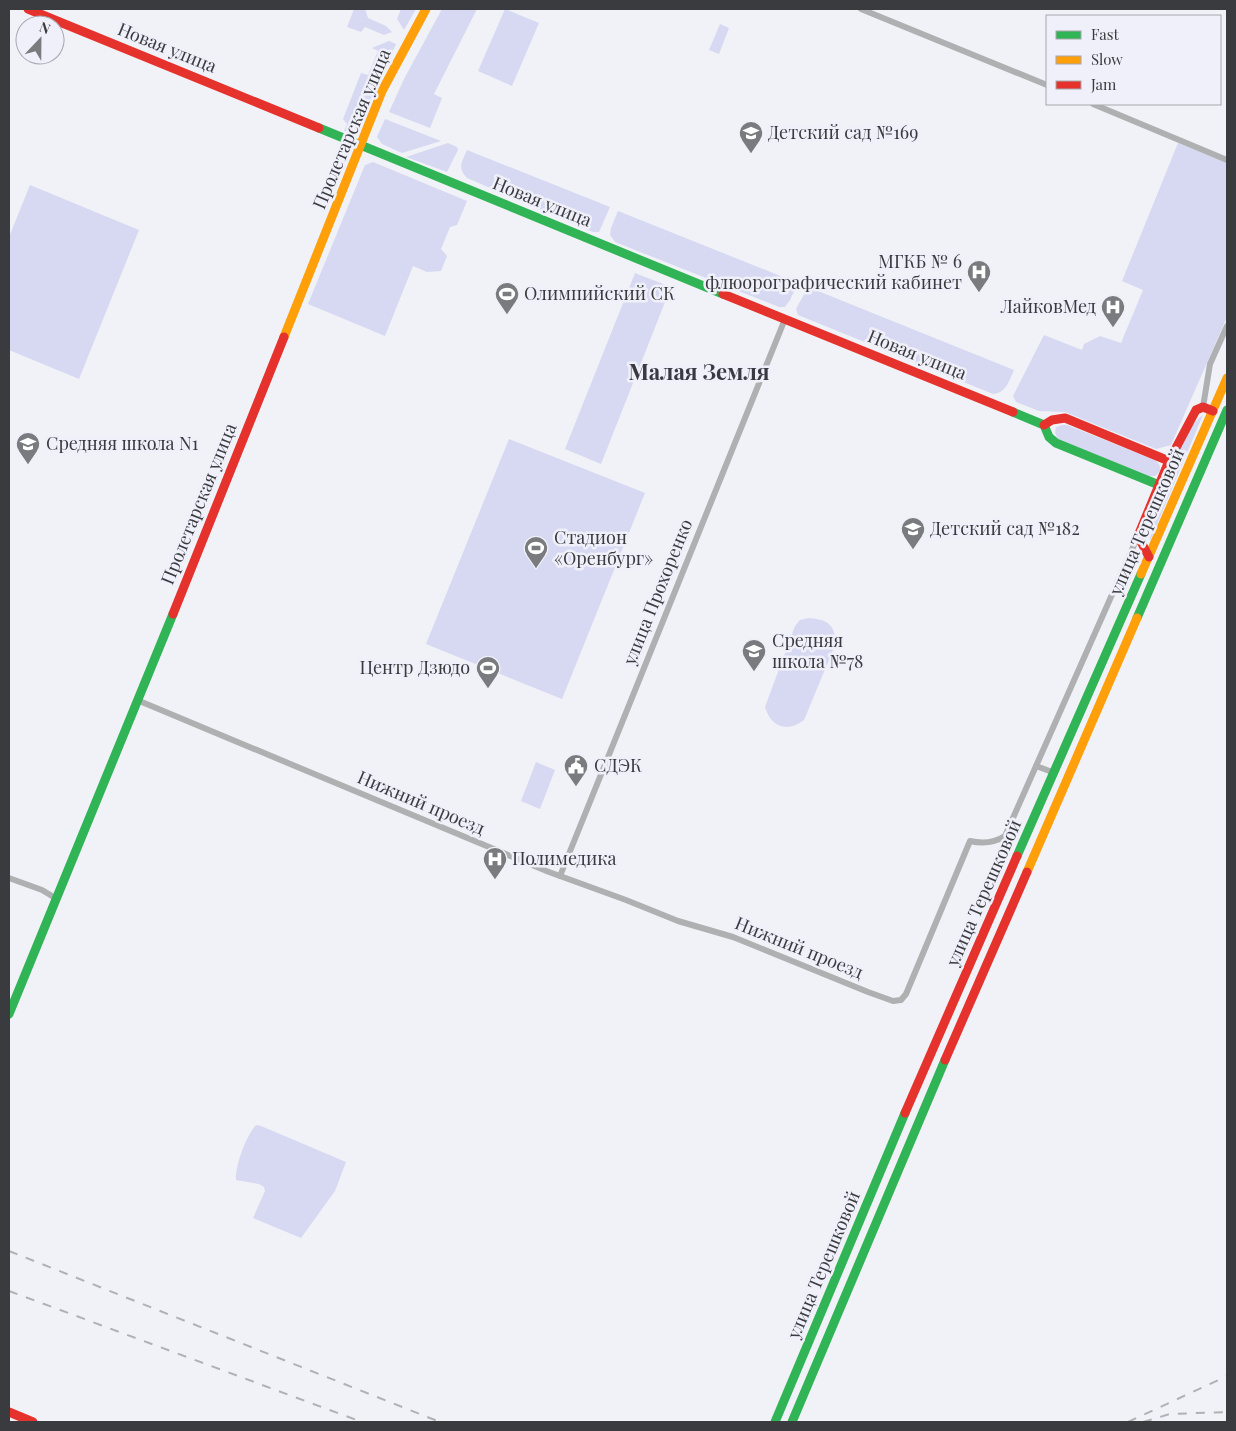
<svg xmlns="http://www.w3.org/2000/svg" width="1236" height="1431" font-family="'Playfair Display',serif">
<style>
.green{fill:#d6d9f1}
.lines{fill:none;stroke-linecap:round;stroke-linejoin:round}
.street{stroke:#afb0b1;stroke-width:6}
.fast{stroke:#30b455;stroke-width:9}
.slow{stroke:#ff9f0a;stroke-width:9}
.jam{stroke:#e5322d;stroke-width:9}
.rail{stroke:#b1b1b5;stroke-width:2;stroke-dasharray:9 9;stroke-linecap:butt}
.labels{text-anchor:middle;stroke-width:5;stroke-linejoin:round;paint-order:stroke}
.street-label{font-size:18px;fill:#3a3b3e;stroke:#eff0f9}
.poi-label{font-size:18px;fill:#3a3b3e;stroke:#eff0f9;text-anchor:start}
.district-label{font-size:22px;font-weight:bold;fill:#393a41;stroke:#eff0f9}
</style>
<rect width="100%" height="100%" fill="#f1f2f7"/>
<g class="green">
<polygon points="354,9 365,9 368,18 386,26 392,32 384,35 365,27 361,32 347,27"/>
<polygon points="401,9 416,9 404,30 397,19"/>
<polygon points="442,9 477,9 434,94 442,98 430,128 389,112 404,79"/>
<polygon points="505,9 539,23 512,86 478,71"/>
<polygon points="720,24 729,28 719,54 709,50"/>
<polygon points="389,41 396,44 358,126 352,131 344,131 347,124 343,119 361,73 368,75 378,51 372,48"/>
<polygon points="385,119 441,141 402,153 382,144 377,137"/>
<polygon points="448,143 457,147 458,150 447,172 406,157"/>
<polygon points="1178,143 1227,163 1227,317 1171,445 1156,449 1065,412 1039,411 1016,402 1013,396 1044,335 1082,350 1084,344 1100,336 1121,343 1143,290 1122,281"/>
<path d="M467,150L610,207L599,232H593L467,178C457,167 462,162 467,150Z"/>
<polygon points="373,162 467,201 457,225 450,227 441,249 447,256 441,271 427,272 413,266 385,336 308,304 365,165"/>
<polygon points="30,185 139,230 79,379 9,350 9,237"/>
<polygon points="618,211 798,283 790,300 785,307 779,307 615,242 610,235 611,228"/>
<polygon points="635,273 671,287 601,464 565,449"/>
<path d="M808,287L1014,370C1009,381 1006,393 993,394L798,315L796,309Z"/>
<path d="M1203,415L1150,541L1149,533C1158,499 1167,470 1184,439C1190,429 1194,421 1203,415Z"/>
<path d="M1062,425H1067L1155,460C1162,466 1162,471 1155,476H1147L1058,439L1055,433L1056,427Z"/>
<polygon points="509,439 645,493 562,699 426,644"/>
<path d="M809,618C828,620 834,624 836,643L804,720C787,733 771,727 765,707L795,626L800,620Z"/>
<polygon points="536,762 555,770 540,809 521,801"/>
<path d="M256,1125L261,1126L346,1162L335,1191L301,1238L253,1218L265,1191L264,1187L259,1184L236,1180C235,1166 246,1136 256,1125Z"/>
</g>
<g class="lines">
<g class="street">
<polyline points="861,9 1047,85"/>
<polyline points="1093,104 1227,160"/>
<polyline points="1203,407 1210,364 1227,326"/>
<path d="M137,700L549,872L626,900L678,921L733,937L868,992L893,1001L901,1000L906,994L970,841C983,844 994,843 1005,836L1138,536"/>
<polyline points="1036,766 1055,773"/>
<polyline points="560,876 785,319"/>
<polyline points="9,878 42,890 57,899"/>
</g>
<g class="fast">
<polyline points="319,128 723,294"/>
<polyline points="1013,412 1044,425 1049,437 1056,443 1159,485"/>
<polyline points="1137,618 1227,410"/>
<polyline points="1017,856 1141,574"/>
<polyline points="9,1014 173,614"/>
<polyline points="775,1422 905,1113"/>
<polyline points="792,1422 945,1060"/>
</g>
<g class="slow">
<polyline points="284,337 382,91 426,9"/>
<polyline points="1141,574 1227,378"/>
<polyline points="1027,872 1137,618"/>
</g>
<g class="jam">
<polyline points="28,9 319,128"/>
<polyline points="723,294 1013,412"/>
<polyline points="1044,425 1052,420 1065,418 1169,461"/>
<polyline points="1149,557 1138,536 1169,461 1196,410 1203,407 1213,411"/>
<polyline points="173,614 284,337"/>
<polyline points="945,1060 1027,872"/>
<polyline points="905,1113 1017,856"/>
<polyline points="9,1412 33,1422"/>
</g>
<g class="rail">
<polyline points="9,1251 440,1422"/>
<polyline points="9,1291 362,1422"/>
<polyline points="1128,1422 1227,1376"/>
<polyline points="1143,1422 1170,1414 1227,1412"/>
</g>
</g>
<defs>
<g id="school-pin" transform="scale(1.25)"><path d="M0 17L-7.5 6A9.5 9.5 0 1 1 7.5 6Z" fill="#7a7b7f" stroke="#eff0f9"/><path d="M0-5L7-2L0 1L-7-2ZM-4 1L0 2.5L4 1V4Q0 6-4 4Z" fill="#fff"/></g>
<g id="hospital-pin" transform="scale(1.25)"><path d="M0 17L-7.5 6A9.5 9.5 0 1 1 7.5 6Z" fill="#7a7b7f" stroke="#eff0f9"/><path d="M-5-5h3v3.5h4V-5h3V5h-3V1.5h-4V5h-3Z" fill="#fff"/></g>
<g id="stadium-pin" transform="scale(1.25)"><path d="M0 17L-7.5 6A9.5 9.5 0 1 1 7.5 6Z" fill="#7a7b7f" stroke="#eff0f9"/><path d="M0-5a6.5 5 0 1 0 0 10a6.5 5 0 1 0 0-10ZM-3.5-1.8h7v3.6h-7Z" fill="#fff"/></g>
<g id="civic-pin" transform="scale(1.25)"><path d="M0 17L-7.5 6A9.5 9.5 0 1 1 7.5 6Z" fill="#7a7b7f" stroke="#eff0f9"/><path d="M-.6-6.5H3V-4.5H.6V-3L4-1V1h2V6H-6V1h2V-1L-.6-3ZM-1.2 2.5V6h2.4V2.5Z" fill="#fff"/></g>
</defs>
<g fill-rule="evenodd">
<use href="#school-pin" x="751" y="133"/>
<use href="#hospital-pin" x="979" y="272"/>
<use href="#stadium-pin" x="507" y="294"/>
<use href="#hospital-pin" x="1113" y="307"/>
<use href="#school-pin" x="28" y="444"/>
<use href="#school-pin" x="913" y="529"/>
<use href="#stadium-pin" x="536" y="548"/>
<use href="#school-pin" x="754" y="651"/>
<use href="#stadium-pin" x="488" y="668"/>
<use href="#civic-pin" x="576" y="766"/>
<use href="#hospital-pin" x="495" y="859"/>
</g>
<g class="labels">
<g class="street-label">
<text transform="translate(167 48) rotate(22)" y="6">Новая улица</text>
<text transform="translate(352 129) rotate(-67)" y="6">Пролетарская улица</text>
<text transform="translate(542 202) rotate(22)" y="6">Новая улица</text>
<text transform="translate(917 355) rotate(22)" y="6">Новая улица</text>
<text transform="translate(199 504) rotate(-68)" y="6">Пролетарская улица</text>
<text transform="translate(1147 522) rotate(-66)" y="6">улица Терешковой</text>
<text transform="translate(658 592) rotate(-68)" y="6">улица Прохоренко</text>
<text transform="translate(421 803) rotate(23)" y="6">Нижний проезд</text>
<text transform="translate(984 893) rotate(-66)" y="6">улица Терешковой</text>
<text transform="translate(799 948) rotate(22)" y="6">Нижний проезд</text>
<text transform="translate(824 1265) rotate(-67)" y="6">улица Терешковой</text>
</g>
<g class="poi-label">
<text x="768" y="139">Детский сад №169</text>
<text x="962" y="268" text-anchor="end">МГКБ № 6<tspan x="962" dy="21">флюорографический кабинет</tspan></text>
<text x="524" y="300">Олимпийский СК</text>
<text x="1096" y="313" text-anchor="end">ЛайковМед</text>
<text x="46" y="450">Средняя школа N1</text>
<text x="930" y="535">Детский сад №182</text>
<text x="554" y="544">Стадион<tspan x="554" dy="21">«Оренбург»</tspan></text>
<text x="772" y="647">Средняя<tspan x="772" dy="21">школа №78</tspan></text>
<text x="470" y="674" text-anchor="end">Центр Дзюдо</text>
<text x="594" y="772">СДЭК</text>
<text x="512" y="865">Полимедика</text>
</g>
<g class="district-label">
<text x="699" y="380">Малая Земля</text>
</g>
</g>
<rect width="1236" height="1431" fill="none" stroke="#3a3b3e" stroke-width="20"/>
<rect x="1046" y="15" width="175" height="90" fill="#eff0f9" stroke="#a7a8ae"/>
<rect x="1056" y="31" width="25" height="8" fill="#30b455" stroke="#a7a8ae"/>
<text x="1091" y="40" font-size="15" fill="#3a3b3e">Fast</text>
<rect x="1056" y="56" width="25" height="8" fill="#ff9f0a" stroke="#a7a8ae"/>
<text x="1091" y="65" font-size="15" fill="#3a3b3e">Slow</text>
<rect x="1056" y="81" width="25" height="8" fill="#e5322d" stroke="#a7a8ae"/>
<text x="1091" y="90" font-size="15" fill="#3a3b3e">Jam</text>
<g transform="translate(40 40) rotate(22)"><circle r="24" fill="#eff0f9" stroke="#a7a8ae"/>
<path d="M0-4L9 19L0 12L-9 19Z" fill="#7a7b7f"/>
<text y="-8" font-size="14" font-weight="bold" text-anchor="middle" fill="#3a3b3e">N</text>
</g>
</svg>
